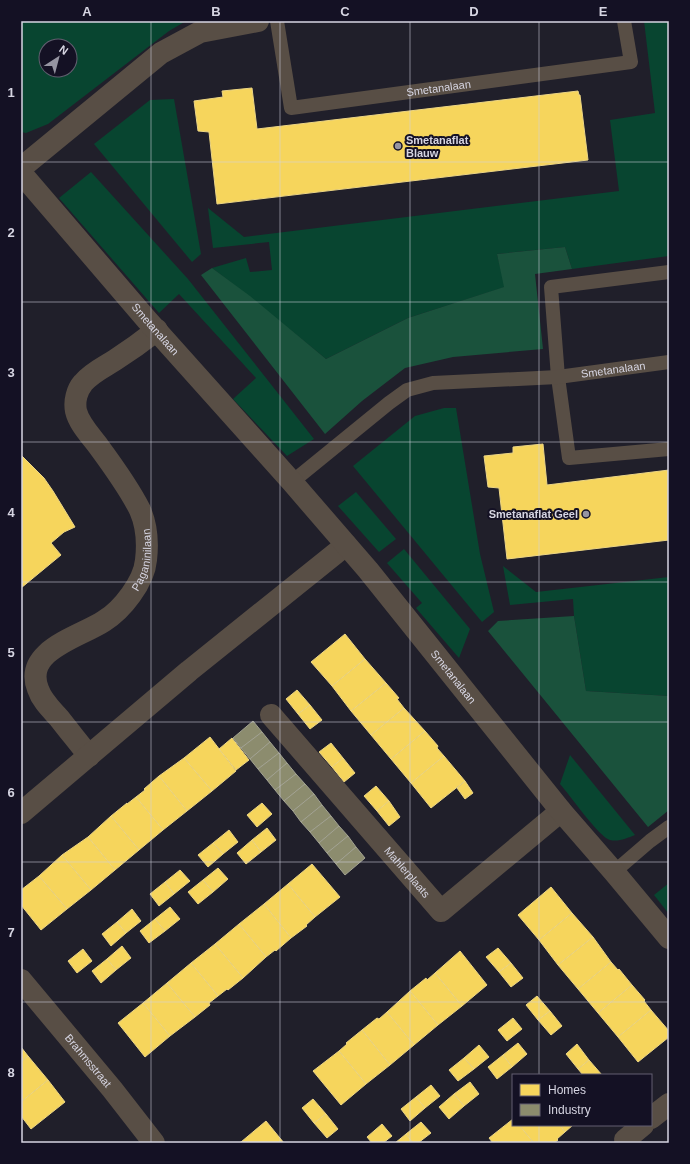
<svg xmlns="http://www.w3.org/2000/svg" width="690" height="1164" font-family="Helvetica,sans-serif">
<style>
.green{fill:#084530;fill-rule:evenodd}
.forest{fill:#1a523c}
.homes{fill:#f6d55c;stroke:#ecd584}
.industry{fill:#8c8c6e;stroke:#a2a291}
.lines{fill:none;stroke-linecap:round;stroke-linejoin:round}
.service{stroke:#584e45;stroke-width:14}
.minor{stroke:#584e45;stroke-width:22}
.tertiary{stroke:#584e45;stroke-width:22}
.grid{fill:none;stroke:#d6d5e2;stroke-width:1;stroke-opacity:0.55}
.poi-dot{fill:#9695a2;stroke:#141124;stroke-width:1.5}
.labels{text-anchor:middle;stroke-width:4;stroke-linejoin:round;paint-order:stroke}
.street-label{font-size:11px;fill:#d6d5e2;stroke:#141124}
.poi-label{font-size:11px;font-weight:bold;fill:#d6d5e2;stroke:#141124;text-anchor:start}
.neatline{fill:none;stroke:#d6d5e2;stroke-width:1.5}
.grid-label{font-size:13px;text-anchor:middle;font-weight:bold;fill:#d6d5e2}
</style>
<rect width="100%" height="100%" fill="#201f2a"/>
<g class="green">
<path d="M21,21H186L169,31L48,124L26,133L21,132ZM46,46H70V70H46Z"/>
<polygon points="644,21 669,21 669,256 572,269 565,247 497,254 505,287 408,318 326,359 250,297 212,268 246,258 250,272 272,270 269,242 213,248 208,208 244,237 619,191 610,120 655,113"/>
<polygon points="174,99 201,254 192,262 94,144 150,100"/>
<polygon points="91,172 188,279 314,439 287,456 233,399 256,378 179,294 159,313 59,198"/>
<polygon points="444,408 456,408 480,554 494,612 482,622 353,466 415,416"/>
<polygon points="356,492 396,539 379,552 338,506"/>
<polygon points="404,549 470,629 459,658 416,608 422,603 387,563"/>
<polygon points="503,566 536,592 669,577 669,696 586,691 574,616 573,599 510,605"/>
<path d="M570,755L635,835C627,838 619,842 610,840C599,837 569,794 560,784Z"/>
<polygon points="669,883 669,914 654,895"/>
</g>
<g class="forest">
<polygon points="565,247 572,269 535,274 543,349 453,357 405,368 362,401 325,434 201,275 212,268 250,296 326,359 408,318 504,287 497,254"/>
<polygon points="574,616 586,691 669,696 669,810 648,827 488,631 498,621"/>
</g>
<g class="homes">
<polygon points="252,88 257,129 578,91 579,95 580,95 588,160 217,204 209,132 198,131 194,101 223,97 222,91"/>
<polygon points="543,444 547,485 669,470 669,540 507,559 499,488 488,487 484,456 513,453 513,447"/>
<polygon points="21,455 44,478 53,491 75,527 64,532 51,543 61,555 21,588"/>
<polygon points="345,634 365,659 332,686 311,662"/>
<polygon points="365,659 386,683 351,711 332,686"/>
<polygon points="386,683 399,698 397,699 404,708 371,735 351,711"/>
<polygon points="297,690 310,705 298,714 286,699"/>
<polygon points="310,705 322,720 310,729 298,714"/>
<polygon points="404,708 425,731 391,759 371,735"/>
<polygon points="425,731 438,746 437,748 444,756 411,783 391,759"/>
<polygon points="210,737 236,771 212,791 184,758"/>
<polygon points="232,738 249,760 236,770 219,749"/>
<polygon points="331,743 343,758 332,767 319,752"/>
<polygon points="444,756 465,781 431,808 411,783"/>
<polygon points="184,758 212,791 187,811 159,776"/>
<polygon points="343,758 355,773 344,782 332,767"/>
<polygon points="159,776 187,811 163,830 136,797 145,790 144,789"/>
<polygon points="465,781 473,793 465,799 457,788"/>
<polygon points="376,786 389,801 377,811 364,796"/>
<polygon points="136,797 163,830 139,850 111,816 127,803 127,804"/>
<polygon points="389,801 400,817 389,826 377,811"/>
<polygon points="262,803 272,814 257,827 247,815"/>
<polygon points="111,816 139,850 115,870 88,837"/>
<polygon points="267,828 276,840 261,852 252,840"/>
<polygon points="229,830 238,842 223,854 213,843"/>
<polygon points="88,837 115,870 91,890 62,855"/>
<polygon points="252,840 261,852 246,864 237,853"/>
<polygon points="213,843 223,854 208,867 198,855"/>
<polygon points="62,855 91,890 67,909 39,876"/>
<polygon points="312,864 340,897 315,917 288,884"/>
<polygon points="218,868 228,879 213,892 203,880"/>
<polygon points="180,870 190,881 174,894 165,882"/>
<polygon points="39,876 67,909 41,930 21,905 21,890"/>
<polygon points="203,880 213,892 198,904 188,892"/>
<polygon points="165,882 174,894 159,906 150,894"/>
<polygon points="288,884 315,917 306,925 307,926 291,938 264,904"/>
<polygon points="551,887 572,913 539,940 518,915"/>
<polygon points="264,904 291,938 276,951 275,950 266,957 239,924"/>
<polygon points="170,907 180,919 165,931 155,919"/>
<polygon points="132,909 141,921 126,933 117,922"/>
<polygon points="572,913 593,937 558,965 539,940"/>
<polygon points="155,919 165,931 149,943 140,931"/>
<polygon points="117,922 126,933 111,946 102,934"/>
<polygon points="239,924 266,957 243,978 215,944"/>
<polygon points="593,937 611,962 578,989 558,965"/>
<polygon points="215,944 243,978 228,990 227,989 218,996 191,963"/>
<polygon points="122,946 131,958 116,970 107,959"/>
<polygon points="498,948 511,963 499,972 486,957"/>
<polygon points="83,949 92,961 77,973 68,961"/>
<polygon points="460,951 487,985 462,1006 435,973"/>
<polygon points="107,959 116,970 101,983 92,971"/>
<polygon points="611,962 618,970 619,969 632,985 598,1013 578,989"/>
<polygon points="191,963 218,996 209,1003 210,1005 195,1017 167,983"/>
<polygon points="511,963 523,978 511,987 499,972"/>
<polygon points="435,973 462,1006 438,1025 410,991 426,978 427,980"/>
<polygon points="167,983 195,1017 170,1036 143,1003"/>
<polygon points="632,985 645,1000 644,1001 651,1010 618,1037 598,1013"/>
<polygon points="410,991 438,1025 414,1045 387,1012"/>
<polygon points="537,996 550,1011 538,1020 526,1005"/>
<polygon points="143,1003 170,1036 145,1057 118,1023"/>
<polygon points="651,1010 669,1031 669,1037 638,1062 618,1037"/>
<polygon points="550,1011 562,1026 551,1035 538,1020"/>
<polygon points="387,1012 414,1045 390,1065 362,1030 377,1018 379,1019"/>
<polygon points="513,1018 522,1029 507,1041 498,1030"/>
<polygon points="362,1030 390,1065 366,1084 339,1051 347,1044 346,1043"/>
<polygon points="518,1043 527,1054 512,1067 503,1055"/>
<polygon points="577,1044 589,1060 578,1069 566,1054"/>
<polygon points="479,1045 489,1057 474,1069 464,1058"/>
<polygon points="21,1047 28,1056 21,1062"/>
<polygon points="339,1051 366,1084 341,1105 313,1071"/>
<polygon points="503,1055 512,1067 497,1079 488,1067"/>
<polygon points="28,1056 48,1080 21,1102 21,1062"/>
<polygon points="464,1058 474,1069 458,1081 449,1070"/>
<polygon points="589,1060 602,1075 583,1075 578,1069"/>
<polygon points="48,1080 65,1102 31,1129 21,1116 21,1102"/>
<polygon points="470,1082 479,1094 464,1106 454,1094"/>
<polygon points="431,1085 440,1096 425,1108 416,1097"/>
<polygon points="454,1094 464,1106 449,1119 439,1107"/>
<polygon points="416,1097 425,1108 410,1121 401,1109"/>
<polygon points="313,1099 326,1114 314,1123 302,1108"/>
<polygon points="326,1114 338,1129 327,1138 314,1123"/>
<polygon points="513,1119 513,1125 519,1125 534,1143 493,1143 489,1138"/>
<polygon points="266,1121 284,1143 239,1143 241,1142"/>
<polygon points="421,1122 431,1133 418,1143 413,1143 406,1134"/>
<polygon points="382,1124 392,1136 383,1143 372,1143 367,1137"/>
<polygon points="519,1125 560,1125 565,1132 557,1139 558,1140 554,1143 534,1143"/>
<polygon points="560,1125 573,1125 565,1132"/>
<polygon points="406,1134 413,1143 395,1143"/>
</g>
<g class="industry">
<polygon points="253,721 262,732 241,748 233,738"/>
<polygon points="262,732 270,742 250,759 241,748"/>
<polygon points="270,742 279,753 258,769 250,759"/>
<polygon points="279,753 287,763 267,780 258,769"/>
<polygon points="287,763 296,774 275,790 267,780"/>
<polygon points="296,774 305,784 284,801 275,790"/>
<polygon points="305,784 314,794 293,811 284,801"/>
<polygon points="314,794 322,805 301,822 293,811"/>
<polygon points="322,805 331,816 310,832 301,822"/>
<polygon points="331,816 339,826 319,843 310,832"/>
<polygon points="339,826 348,836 327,853 319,843"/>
<polygon points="348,836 356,847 336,864 327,853"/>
<polygon points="356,847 365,858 345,875 336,864"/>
</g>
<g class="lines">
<g class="service">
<path id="s1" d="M277,21L291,108L631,62L624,21"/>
<polyline points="669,272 551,287 558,377 569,458 669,449"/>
<path id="s2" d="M292,482L389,403L407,390L433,383L558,377L669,362"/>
<polyline points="614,872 650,841 669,827"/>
</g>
<g class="minor">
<polyline points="21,168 161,53 200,32 258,21"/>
<path id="s3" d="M271,715L441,911L561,811"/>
<path id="s4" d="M89,756C79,743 69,731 59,718C51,709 42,701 38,689C23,650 80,637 104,621C122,610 144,582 146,560C148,543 147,526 140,510C129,488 113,466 99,447C91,436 79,424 76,411C74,401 77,390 83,383C91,373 104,367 115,360C129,351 143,341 157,330"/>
<polyline points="21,813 189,671 346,545"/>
<path id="s5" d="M21,980L112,1089L154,1143"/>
<polyline points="651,1118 669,1104"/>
<polyline points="627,1143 625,1140 643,1125"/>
</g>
<path class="tertiary" id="s6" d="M21,173L147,320L292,482L368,570L561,811L614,872L669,938"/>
</g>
<path class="grid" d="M151,21V1143M280,21V1143M410,21V1143M539,21V1075M21,162H669M21,302H669M21,442H669M21,582H669M21,722H669M21,862H669M21,1002H669M539,1125V1143"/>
<g class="poi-dot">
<circle cx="398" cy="146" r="4"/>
<circle cx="586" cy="514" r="4"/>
</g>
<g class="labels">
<g class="street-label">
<text dy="4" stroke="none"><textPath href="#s1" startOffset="237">Smetanalaan</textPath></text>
<text dy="4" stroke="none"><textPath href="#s6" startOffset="206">Smetanalaan</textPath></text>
<text dy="4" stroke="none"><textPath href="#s2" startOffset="355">Smetanalaan</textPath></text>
<text dy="4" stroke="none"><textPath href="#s4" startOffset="265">Paganinilaan</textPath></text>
<text dy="4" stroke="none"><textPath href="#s6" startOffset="664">Smetanalaan</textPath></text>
<text dy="4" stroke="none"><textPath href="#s3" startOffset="208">Mahlerplaats</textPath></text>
<text dy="4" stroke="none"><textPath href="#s5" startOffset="105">Brahmsstraat</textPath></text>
</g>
<g class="poi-label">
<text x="406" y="144">Smetanaflat<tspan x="406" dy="13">Blauw</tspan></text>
<text x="578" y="518" text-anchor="end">Smetanaflat Geel</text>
</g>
</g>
<rect width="690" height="1164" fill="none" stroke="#141124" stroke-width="44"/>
<rect x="512" y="1074" width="140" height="52" fill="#141124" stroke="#625f70"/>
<rect x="520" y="1084" width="20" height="12" fill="#f6d55c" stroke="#625f70"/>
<text x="548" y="1094" font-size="12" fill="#d6d5e2">Homes</text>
<rect x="520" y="1104" width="20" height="12" fill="#8c8c6e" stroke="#625f70"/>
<text x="548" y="1114" font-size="12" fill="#d6d5e2">Industry</text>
<g transform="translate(58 58) rotate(36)"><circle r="19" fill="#141124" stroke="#625f70"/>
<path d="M0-3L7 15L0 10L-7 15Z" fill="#9695a2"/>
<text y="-6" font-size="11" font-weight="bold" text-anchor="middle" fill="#d6d5e2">N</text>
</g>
<rect x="22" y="22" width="646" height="1120" class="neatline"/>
<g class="grid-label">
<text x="87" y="16">A</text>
<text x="216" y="16">B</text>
<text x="345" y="16">C</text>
<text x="474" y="16">D</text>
<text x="603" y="16">E</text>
<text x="11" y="97">1</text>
<text x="11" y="237">2</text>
<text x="11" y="377">3</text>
<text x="11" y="517">4</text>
<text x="11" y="657">5</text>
<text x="11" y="797">6</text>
<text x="11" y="937">7</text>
<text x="11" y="1077">8</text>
</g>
</svg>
